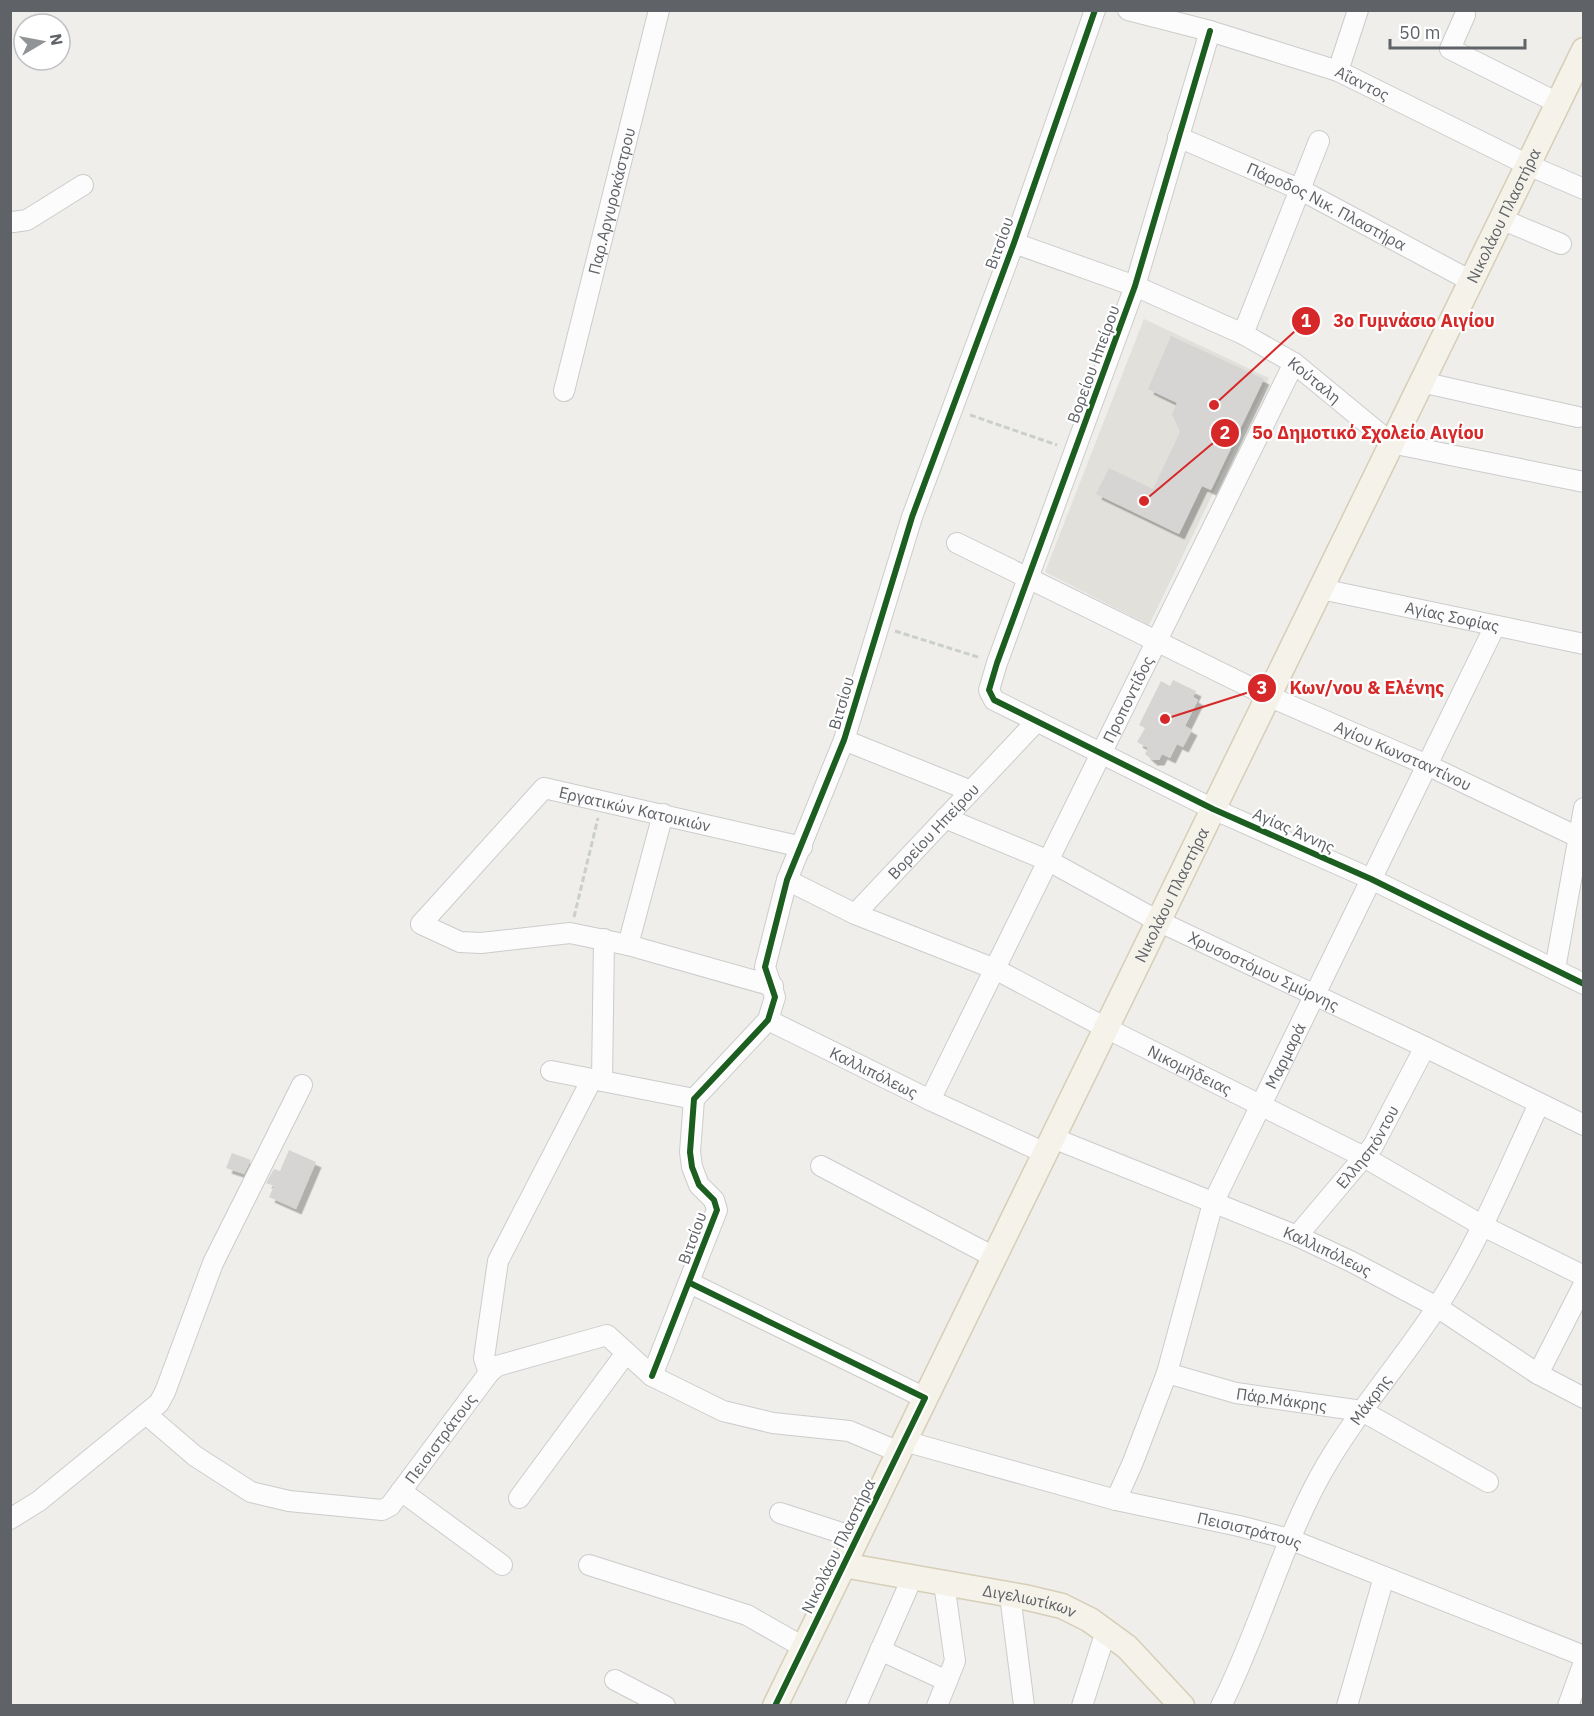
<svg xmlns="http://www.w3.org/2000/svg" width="1594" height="1716" font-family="'IBM Plex Sans',sans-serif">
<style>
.education{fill:#e2e0da}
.building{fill:#d6d5d3;filter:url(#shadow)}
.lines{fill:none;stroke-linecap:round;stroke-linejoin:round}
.minor-casing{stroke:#cbcccc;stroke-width:22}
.major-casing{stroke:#d7ceb8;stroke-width:27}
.path{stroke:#cacfcc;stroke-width:3;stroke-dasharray:6 3;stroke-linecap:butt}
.minor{stroke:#fdfcfc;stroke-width:20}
.major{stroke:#f4f2e9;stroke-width:24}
.cycleway-casing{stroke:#fff;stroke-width:10}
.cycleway{stroke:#1b5e20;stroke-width:6}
.labels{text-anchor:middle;stroke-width:4.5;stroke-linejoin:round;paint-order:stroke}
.street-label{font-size:16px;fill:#5f6368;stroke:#fff}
.leader{fill:none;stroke:#d62828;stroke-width:2}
.callout-dot{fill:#d62828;stroke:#fff;stroke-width:2}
.mark-label{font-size:18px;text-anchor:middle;font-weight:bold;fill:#fff}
.callout-label{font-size:18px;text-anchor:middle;font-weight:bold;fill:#d62828;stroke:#fff;stroke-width:4.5;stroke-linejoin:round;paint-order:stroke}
</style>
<defs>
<filter id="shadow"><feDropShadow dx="5.5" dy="5.5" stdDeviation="0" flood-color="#0004"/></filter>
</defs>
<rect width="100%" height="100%" fill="#efeeea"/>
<polygon class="education" points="1144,319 1269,378 1149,625 1045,572"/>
<g class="building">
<polygon points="1171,336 1264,379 1211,490 1202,486 1179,534 1096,494 1109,468 1153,489 1180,432 1172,414 1177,403 1148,389"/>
<polygon points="1173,680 1196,691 1193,697 1198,700 1185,726 1192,730 1183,747 1177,744 1170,758 1162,754 1159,760 1152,760 1145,754 1148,748 1137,742 1145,728 1139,725 1161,681 1170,686"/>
<polygon points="289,1150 316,1162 296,1209 269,1197 274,1186 266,1183 274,1169 280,1171"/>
<polygon points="232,1153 251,1160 244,1174 226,1168"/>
</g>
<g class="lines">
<g class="minor-casing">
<g id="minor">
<path id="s1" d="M1128,10L1210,31L1338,71L1528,165L1584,189"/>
<polyline points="1465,15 1450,49 1558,103"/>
<polyline points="1210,31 1135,286 997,663 989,690 994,700 1213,809 1371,879 1584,984"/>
<polyline points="1338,71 1358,10"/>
<path id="s2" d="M1178,137L1301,190L1471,281"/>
<polyline points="1501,219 1561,244"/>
<polyline points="13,222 27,220 83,185"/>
<path id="s3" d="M1014,243L1135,286L1243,334L1294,363L1391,443L1584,482"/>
<polyline points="1243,334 1319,141"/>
<polyline points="1421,382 1578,417"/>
<path id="s4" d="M564,391L659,10"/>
<path id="s5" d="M957,543L1268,696L1427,765L1578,837H1584"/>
<path id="s6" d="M1321,589L1584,644"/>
<polyline points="844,740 971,791"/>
<path id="s7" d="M945,818L1049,861L1158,921L1425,1047L1584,1125"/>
<path id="s8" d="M787,880L855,914L995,969L1106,1028L1364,1157L1483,1226L1584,1276"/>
<path id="s9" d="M855,914L1037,721"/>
<polyline points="628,945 663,814"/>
<polyline points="1555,969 1584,808"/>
<path id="s10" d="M773,986L628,945L570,933L481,943L460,942L421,924L544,788L802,847"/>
<path id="s11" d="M768,1020L930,1100L1045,1153"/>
<polyline points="551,1071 592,1079"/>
<polyline points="602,1081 604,939"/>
<path id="s12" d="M930,1100L1294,363"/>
<path id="s13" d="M1053,1138L1297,1236L1352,1262L1437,1307L1538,1374L1584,1398"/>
<polyline points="821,1166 994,1257"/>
<path id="s14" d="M1297,1236L1373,1146L1425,1047"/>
<polyline points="690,1283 925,1398"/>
<polyline points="489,1373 484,1358 498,1261 592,1079 694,1099"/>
<path id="s15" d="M1167,1373L1236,1393L1362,1411L1488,1482"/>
<polyline points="1538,1374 1584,1284"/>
<polyline points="652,1376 717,1210 714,1200 699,1185 692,1167 690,1152 694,1099 768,1020 775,997 765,967 787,880 844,740 912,517 1014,243 1095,10"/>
<path id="s16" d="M146,1414L195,1456L251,1492L289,1501L382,1510L390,1506L489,1373L497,1366L607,1335L652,1376L723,1411L773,1423L849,1431L899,1452"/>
<path id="s17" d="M904,1441L1116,1500L1239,1526L1289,1539L1584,1656"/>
<polyline points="401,1491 502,1565"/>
<polyline points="519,1498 626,1353"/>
<path id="s18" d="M1116,1500L1133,1462L1167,1373L1213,1203L1495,626"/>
<polyline points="780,1513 857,1538"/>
<polyline points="10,1519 39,1501 159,1403 165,1392 213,1263 302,1085"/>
<polyline points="589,1565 747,1615 803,1647"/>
<polyline points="1010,1595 1024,1706"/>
<polyline points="880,1650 947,1681"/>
<polyline points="615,1680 665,1706"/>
<polyline points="856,1706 912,1578"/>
<polyline points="937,1706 955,1661 944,1583"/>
<polyline points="1082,1706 1106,1631"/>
<path id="s19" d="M1221,1706C1259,1631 1280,1549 1320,1476C1353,1416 1400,1364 1437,1307C1478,1244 1507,1172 1539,1104"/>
<polyline points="1347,1706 1384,1577"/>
<polyline points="1568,1706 1584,1662"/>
</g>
</g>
<g class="major-casing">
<g id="major">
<path id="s20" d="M843,1565L1024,1597L1062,1606L1090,1620L1127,1647L1182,1706"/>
<path id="s21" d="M775,1706L1584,50"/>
</g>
</g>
<g class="path">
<polyline points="970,415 1057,445"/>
<polyline points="895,631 981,658"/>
<polyline points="574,917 598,818"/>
</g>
<use href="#minor" class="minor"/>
<use href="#major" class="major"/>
<g class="cycleway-casing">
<g id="cycleway">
<polyline points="1210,31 1135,286 997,663 989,690 994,700 1213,809 1371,879 1584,984"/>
<polyline points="690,1283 925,1398 775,1706"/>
<polyline points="652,1376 717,1210 714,1200 699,1185 692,1167 690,1152 694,1099 768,1020 775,997 765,967 787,880 844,740 912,517 1014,243 1095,10"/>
</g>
</g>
<use href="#cycleway" class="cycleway"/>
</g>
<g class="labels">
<g class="street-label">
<text dy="6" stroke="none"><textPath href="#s1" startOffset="246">Αΐαντος</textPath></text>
<text dy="6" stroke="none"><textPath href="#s4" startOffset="196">Παρ.Αργυροκάστρου</textPath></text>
<text dy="6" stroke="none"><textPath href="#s2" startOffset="164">Πάροδος Νικ. Πλαστήρα</textPath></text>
<text dy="6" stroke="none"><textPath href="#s21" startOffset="1659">Νικολάου Πλαστήρα</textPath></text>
<text transform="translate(999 243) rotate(-70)" y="6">Βιτσίου</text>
<text transform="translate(1093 364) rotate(-70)" y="6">Βορείου Ηπείρου</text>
<text dy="6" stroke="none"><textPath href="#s3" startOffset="332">Κούταλη</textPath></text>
<text dy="6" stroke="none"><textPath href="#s6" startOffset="134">Αγίας Σοφίας</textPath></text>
<text dy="6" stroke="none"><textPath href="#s12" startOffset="447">Προποντίδος</textPath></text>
<text transform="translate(841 703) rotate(-74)" y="6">Βιτσίου</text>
<text dy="6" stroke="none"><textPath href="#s5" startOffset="494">Αγίου Κωνσταντίνου</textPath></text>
<text dy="6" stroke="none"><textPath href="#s10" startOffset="640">Εργατικών Κατοικιών</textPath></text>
<text transform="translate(1294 830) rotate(24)" y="6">Αγίας Άννης</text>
<text dy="6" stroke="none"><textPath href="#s9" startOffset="114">Βορείου Ηπείρου</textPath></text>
<text dy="6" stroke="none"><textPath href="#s21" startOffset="903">Νικολάου Πλαστήρα</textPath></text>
<text dy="6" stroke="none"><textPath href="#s7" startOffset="354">Χρυσοστόμου Σμύρνης</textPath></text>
<text dy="6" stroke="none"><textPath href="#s18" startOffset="477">Μαρμαρά</textPath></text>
<text dy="6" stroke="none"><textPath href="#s8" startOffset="446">Νικομήδειας</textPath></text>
<text dy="6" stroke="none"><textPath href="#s11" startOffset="118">Καλλιπόλεως</textPath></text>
<text dy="6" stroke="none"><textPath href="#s14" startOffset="114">Ελλησπόντου</textPath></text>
<text transform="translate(692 1238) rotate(-70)" y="6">Βιτσίου</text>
<text dy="6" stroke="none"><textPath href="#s13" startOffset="297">Καλλιπόλεως</textPath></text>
<text dy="6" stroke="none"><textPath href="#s15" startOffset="118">Πάρ.Μάκρης</textPath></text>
<text dy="6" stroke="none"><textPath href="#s19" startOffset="342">Μάκρης</textPath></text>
<text dy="6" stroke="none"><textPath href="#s16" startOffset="357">Πεισιστράτους</textPath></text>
<text dy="6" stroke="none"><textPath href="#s17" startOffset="357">Πεισιστράτους</textPath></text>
<text transform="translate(838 1546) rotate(-64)" y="6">Νικολάου Πλαστήρα</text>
<text dy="6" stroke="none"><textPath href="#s20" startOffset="190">Διγελιωτίκων</textPath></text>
</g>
</g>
<path class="leader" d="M1214 405L1306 321M1144 501L1225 433M1165 719L1262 688"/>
<g class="callout-dot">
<circle cx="1214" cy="405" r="6"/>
<circle cx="1144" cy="501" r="6"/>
<circle cx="1165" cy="719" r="6"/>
<circle cx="1306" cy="321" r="15"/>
<circle cx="1225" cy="433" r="15"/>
<circle cx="1262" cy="688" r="15"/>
</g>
<g class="mark-label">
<text x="1306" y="327">1</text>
<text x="1225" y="439">2</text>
<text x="1262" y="694">3</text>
</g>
<g class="callout-label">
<text x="1414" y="327">3ο Γυμνάσιο Αιγίου</text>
<text x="1368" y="439">5ο Δημοτικό Σχολείο Αιγίου</text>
<text x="1367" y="694">Κων/νου &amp; Ελένης</text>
</g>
<rect width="1594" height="1716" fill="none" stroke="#5f6368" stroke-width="24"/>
<g transform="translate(42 42) rotate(80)"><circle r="28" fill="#ffffff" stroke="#bfc1c3" stroke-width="1.5"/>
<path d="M0-4.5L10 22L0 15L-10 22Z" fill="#919496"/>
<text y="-9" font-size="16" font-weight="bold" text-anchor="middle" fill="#5f6368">N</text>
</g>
<path d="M1390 39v9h135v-9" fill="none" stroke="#5f6368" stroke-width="3"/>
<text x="1399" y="39" font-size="18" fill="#5f6368" stroke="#ffffff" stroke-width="4.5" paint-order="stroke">50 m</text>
</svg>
